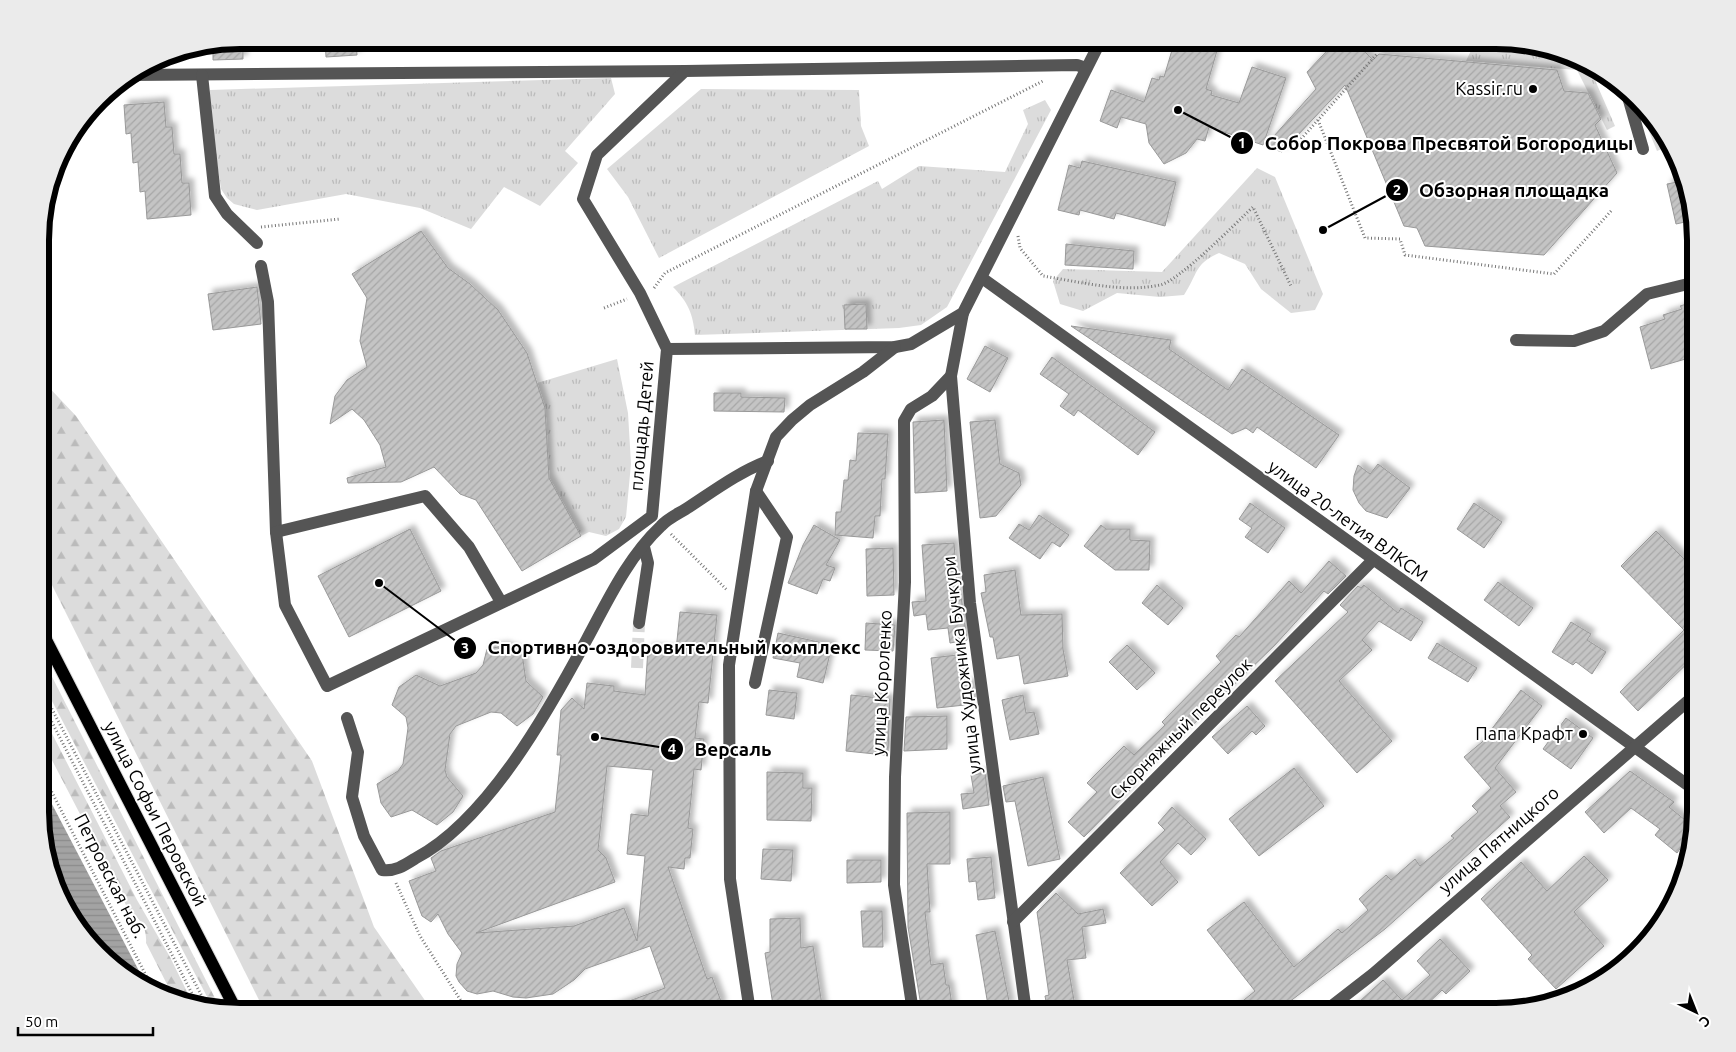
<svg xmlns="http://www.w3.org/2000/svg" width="1736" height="1052" font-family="Ubuntu,sans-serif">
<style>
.grass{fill:url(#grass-tufts)}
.forest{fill:url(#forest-firs)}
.water{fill:url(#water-rules)}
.building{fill:url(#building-hatch);stroke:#999;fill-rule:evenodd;filter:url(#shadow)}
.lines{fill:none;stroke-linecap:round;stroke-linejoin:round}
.minor-tunnel{stroke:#d9d9d9;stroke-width:12;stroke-dasharray:12 6;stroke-linecap:butt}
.major-casing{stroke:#dbdbdb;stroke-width:14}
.path{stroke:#777;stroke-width:3;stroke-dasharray:1 2.5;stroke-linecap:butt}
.minor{stroke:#555;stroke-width:12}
.major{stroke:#000;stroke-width:12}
.poi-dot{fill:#000;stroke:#fff;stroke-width:2}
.labels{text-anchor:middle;stroke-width:4;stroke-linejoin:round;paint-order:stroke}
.poi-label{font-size:18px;fill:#000;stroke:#fff;text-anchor:end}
.street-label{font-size:18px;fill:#000;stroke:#fff}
.rim{fill:none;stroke:#000;stroke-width:6}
.leader{fill:none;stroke:#000;stroke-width:2}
.callout-dot{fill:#000;stroke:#fff;stroke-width:2}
.mark-label{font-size:15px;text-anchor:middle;font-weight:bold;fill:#fff}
.callout-label{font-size:19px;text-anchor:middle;font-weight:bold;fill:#000;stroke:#fff;stroke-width:4;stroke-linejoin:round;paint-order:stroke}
</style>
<defs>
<pattern id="grass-tufts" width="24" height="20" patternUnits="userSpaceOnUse" patternTransform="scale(1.25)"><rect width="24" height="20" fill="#dcdcdc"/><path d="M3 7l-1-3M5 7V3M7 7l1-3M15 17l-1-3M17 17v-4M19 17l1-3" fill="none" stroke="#bbb"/></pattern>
<pattern id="forest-firs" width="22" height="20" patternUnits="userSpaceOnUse" patternTransform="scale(1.25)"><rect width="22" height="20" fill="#dcdcdc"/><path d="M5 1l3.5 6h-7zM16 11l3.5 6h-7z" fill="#bbb"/></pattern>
<pattern id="water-rules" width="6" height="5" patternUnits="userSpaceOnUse" patternTransform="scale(1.25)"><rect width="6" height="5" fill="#a3a3a3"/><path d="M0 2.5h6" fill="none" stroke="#8b8b8b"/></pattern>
<pattern id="building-hatch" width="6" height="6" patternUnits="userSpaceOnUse" patternTransform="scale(1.25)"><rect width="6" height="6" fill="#c4c4c4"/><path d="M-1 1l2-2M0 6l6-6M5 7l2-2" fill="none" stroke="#a7a7a7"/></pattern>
<filter id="shadow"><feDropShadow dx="4.5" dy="-4.5" stdDeviation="2.5" flood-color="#0004"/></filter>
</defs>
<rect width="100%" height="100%" fill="#fff"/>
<g class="grass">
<polygon points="1476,40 1497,40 1548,47 1588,64 1615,126 1607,130 1577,70 1466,61"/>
<polygon points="611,78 615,94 565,151 578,163 540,206 504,187 471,229 420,208 346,194 257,210 234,204 227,198 221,189 208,105 210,90"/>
<polygon points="701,89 859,90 861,126 869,146 659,258 628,197 607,169"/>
<polygon points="1635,97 1669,140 1671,145 1657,151"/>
<path d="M1045,100L1051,110L947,307L921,325L899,328L695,335C693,314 688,302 673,287L878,181L882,189L919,166L1005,172L1028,124L1023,110Z"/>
<path d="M1257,168L1275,177L1323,294L1315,310L1291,313L1261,289L1245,264L1219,253C1194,264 1198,274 1184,295L1160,297L1117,293L1083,311L1060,304L1053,281L1063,269L1162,272Z"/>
<polygon points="617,359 628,413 631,464 626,517 619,529 606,536 589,532 581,536 549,478 545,408 537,383"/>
</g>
<g class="forest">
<polygon points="42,380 76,416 312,761 374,927 433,1012 265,1012 42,565"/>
<polygon points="42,657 221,1010 213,1008 42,682"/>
<path d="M42,714L137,900L170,957L194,1006L175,1000L146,943C147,931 142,918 130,913L91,836L93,833L86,818L80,814L42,741Z"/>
</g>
<polygon class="water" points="42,785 138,969 148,989 140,985 73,923 42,838"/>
<g class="building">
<polygon points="243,40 243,59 213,60 213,45"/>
<polygon points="325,40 356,40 357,55 326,57"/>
<polygon points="1175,40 1220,40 1206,89 1212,91 1211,95 1239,103 1252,67 1286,78 1263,145 1209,127 1205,141 1197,139 1186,153 1164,164 1149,143 1146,124 1121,117 1117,128 1100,121 1111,90 1144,102 1152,78 1159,80 1160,76 1164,77"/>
<polygon points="1337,40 1353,40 1373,60 1379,54 1557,70 1564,91 1588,93 1601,119 1595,125 1617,173 1544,255 1425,246 1417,228 1404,226 1345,85 1282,152 1265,146 1316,89 1307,72"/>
<polygon points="164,102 166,127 172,127 174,154 180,154 182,183 189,183 191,215 147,219 145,191 140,192 138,162 133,163 131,133 126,134 124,105"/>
<polygon points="1082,161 1176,182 1165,226 1116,213 1114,219 1080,210 1079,215 1058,210 1069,165 1080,168"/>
<polygon points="1682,181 1694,220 1676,224 1667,184"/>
<polygon points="421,231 448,268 470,284 498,310 527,353 545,408 549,478 581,536 522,571 476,500 460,494 434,467 401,482 348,483 347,478 386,467 380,445 364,420 352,409 330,424 335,396 347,380 367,367 360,341 367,298 352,274"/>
<polygon points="1066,244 1134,251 1133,269 1065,265"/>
<polygon points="257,287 261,324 213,330 208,294"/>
<polygon points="1696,301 1696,356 1651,369 1640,327 1665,319 1663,315 1682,309 1680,306"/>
<polygon points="866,304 867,329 845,329 844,305"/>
<polygon points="1071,326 1171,340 1169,349 1228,390 1242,369 1339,435 1316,468 1257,427 1253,433 1246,428 1232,434"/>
<polygon points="985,346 1008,358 990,392 967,379"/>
<polygon points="1052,357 1155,432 1138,455 1078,410 1074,416 1060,406 1069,394 1040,374"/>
<polygon points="714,393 741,393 741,397 785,398 784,412 714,411"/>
<polygon points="944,420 947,491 915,493 913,422"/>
<polygon points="995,420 1000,464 1019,473 1021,485 996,516 980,518 970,422"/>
<polygon points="858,433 888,434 885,479 882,479 880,516 875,516 873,538 835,535 836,512 841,512 844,480 848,480 850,460 856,461"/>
<polygon points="1378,464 1410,488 1387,518 1366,511 1359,503 1353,490 1354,476 1358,465 1370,474"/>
<polygon points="1250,503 1285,528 1268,553 1245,537 1252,528 1239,519"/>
<polygon points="1474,503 1502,522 1484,548 1457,529"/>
<polygon points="1039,515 1069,535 1060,547 1052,542 1040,559 1009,538 1019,524 1029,530"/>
<polygon points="814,525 840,540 826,565 835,568 830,581 823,579 817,594 788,583 803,545"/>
<polygon points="1101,525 1106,529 1130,529 1130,540 1150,541 1149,570 1115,570 1084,546"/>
<polygon points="410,529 441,591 349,637 318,576"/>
<polygon points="1656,531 1696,571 1696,655 1638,711 1620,692 1684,630 1621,566"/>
<polygon points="954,543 958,596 961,596 967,640 950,643 948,628 928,630 926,614 914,616 912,602 926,601 922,545"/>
<polygon points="893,548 894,595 867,596 866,549"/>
<polygon points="1329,561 1346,576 1328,594 1324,591 1275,645 1130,786 1132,788 1084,837 1068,822 1097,792 1087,783 1124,746 1134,755 1165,725 1162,722 1221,662 1216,656 1236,635 1239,637 1289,581 1301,593"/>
<polygon points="1015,570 1021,615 1062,614 1063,649 1068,676 1024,684 1019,655 997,659 993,637 990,637 981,593 986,592 984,575"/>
<polygon points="1498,582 1533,608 1519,626 1484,600"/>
<polygon points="1157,585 1183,608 1168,625 1142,603"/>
<polygon points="1364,585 1398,613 1401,608 1423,622 1411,641 1379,621 1362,640 1372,650 1339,681 1392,741 1357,773 1275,681 1348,612 1340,605 1358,586 1361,588"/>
<path d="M680,612L717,615L708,703L699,702L695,738L704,739L701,770L694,769L688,828L693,829L690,858H685L684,869L668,867L707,979L712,977L722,1004L719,1005L722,1012H604V1010L665,988L650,946L585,969L574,980L553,994L526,998L513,997L493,991L477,994L467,991L459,982L456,976L457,964L462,953L448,934L438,914L431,922L422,916L409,881L436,871L431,858L441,851L555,812L561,755H557L561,710L572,698L584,709L587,683L614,686V691L645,695L648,648L676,650ZM607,766L653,770L648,816L631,814L627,854L645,856L637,941L624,908L574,926L476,933L615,882L606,858L598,850Z"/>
<polygon points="1571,622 1591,634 1587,640 1606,652 1592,674 1576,662 1573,665 1552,652"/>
<polygon points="866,623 895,625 893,651 865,650"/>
<polygon points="778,633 832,645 823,683 797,677 800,663 773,658"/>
<polygon points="1437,643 1477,668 1468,682 1428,658"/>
<polygon points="1127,645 1155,673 1137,690 1109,662"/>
<polygon points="504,646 522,653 526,681 543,697 533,714 517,726 501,713 491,712 456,726 450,734 445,770 447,777 463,796 453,812 437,825 412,810 391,817 381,803 377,784 398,771 403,764 408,728 406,717 392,705 399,687 416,675 440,686 476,673 483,665 487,649"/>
<polygon points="957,655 961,685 972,683 974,704 937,708 931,658"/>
<polygon points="769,690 797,693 794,719 766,715"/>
<polygon points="1521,690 1542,706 1495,768 1516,792 1500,806 1510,817 1385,929 1276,1012 1229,1012 1255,991 1207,930 1244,902 1294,967 1338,929 1342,933 1368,910 1359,899 1386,875 1391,880 1415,859 1420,866 1454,838 1451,836 1478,812 1472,806 1491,788 1464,757 1482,742"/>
<polygon points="851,695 890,699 888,751 885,751 885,755 846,751"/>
<polygon points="1023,695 1026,713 1034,712 1039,734 1010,740 1002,700"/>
<polygon points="1247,706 1265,726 1256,735 1252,731 1228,754 1212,737"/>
<polygon points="947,716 947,749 904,751 906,717"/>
<polygon points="1566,718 1593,738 1571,769 1543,749"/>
<polygon points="1294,768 1324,806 1259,856 1229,819"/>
<polygon points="1630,771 1674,802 1669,807 1695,828 1677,853 1655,835 1660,829 1631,808 1604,833 1585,812"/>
<polygon points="767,772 803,773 803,788 812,788 811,821 767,820"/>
<polygon points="985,773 989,805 963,809 961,794 974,793 971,775"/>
<polygon points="1043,777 1060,859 1028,866 1015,801 1006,802 1003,786"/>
<polygon points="1172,807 1206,839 1191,855 1178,843 1160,862 1178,882 1152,906 1120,873 1165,830 1158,823"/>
<polygon points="950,812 950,864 927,864 930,912 925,912 931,965 943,963 946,985 949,985 953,1012 922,1012 908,927 907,813"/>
<polygon points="763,849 793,850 791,881 761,879"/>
<polygon points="1584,856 1608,880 1574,912 1604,946 1556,989 1528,959 1532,955 1481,899 1521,862 1547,891"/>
<polygon points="991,857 995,898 978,900 976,881 969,882 967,859"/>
<polygon points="847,860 881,860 881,882 847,883"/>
<polygon points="1056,893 1078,914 1103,909 1106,923 1082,927 1086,958 1067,960 1076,1012 1048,1012 1045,996 1049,995 1037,912"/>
<polygon points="861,911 882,911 883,947 863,947"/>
<polygon points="800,918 801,948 813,946 823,1012 774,1012 765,953 770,952 770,919"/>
<polygon points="995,931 1010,1006 989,1011 976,935"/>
<polygon points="1440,939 1470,971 1446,994 1442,990 1419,1012 1348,1012 1383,980 1402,1000 1430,975 1417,961"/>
</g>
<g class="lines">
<polyline class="minor-tunnel" points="637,668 639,623"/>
<g class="major-casing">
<polyline id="major" points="42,632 237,1012"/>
</g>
<g class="path">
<polyline points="1318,120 1365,238 1400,239 1405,255 1554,274 1612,210"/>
<polyline points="1301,139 1377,54"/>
<polyline points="261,227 340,219"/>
<path d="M1018,236L1020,248L1043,276C1080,282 1123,293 1160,285C1179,281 1236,223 1253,207L1291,286"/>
<polyline points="654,288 665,273 1043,81"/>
<polyline points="604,308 627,299"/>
<polyline points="671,534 727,590"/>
<polyline points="42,690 208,1008"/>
<polyline points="42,703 199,1007"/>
<polyline points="42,773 154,991"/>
<polyline points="396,883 420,936 468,1012"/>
</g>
<g class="minor">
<polyline points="131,75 685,71 1077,65 1086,68"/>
<polyline points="202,75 215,196 227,214 257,243"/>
<polyline points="1626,90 1643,149"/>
<polyline points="261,266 268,302 276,532 285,605 327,686 594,559 652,516 667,349 640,293 583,199 597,155 685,71"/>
<polyline points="982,278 1696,791"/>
<polyline points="963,313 951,376 970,603 1026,1012"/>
<polyline points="1516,340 1574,341 1604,331 1647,294 1696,282"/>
<polyline points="667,349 895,347 911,344 963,313 1101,40"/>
<polyline points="276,532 425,496 469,547 501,602"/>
<polyline points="639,623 648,563 644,547"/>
<polyline points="755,683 787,537 756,491"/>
<path d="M347,718L358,752L352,797L364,836L382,870C395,872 405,865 416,858C488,820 549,710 587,639C608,600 628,557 661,526C668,518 680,513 689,507C715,490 739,472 768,461"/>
<polyline points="1013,922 1373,560"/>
<polyline points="750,1012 730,879 729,665 756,491 776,437 792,420 810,405 863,372 895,347"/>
<polyline points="913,1012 894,885 895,777 905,582 904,421 911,409 932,396 951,376"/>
<polyline points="1324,1012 1373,974 1696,694"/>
</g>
<use href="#major" class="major"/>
</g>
<g class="poi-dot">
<circle cx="1533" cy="89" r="5"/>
<circle cx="1583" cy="734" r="5"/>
</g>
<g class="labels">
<g class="poi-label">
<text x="1523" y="95">Kassir.ru</text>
<text x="1573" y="740">Папа Крафт</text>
</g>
<g class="street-label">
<text transform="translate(642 426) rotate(-85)" y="6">площадь Детей</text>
<text transform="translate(1348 521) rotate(36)" y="6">улица 20-летия ВЛКСМ</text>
<text transform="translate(962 665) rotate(-97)" y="6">улица Художника Бучкури</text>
<text transform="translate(882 683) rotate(-87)" y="6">улица Короленко</text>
<text transform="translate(1181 729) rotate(-45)" y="6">Скорняжный переулок</text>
<text transform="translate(155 814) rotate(63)" y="6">улица Софьи Перовской</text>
<text transform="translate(1499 840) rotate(-41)" y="6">улица Пятницкого</text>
<text transform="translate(110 876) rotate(63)" y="6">Петровская наб.</text>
</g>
</g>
<path d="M0 0H1736V1052H0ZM240 49H1496A191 191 0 0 1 1687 240V812A191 191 0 0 1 1496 1003H240A191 191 0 0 1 49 812V240A191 191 0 0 1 240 49Z" fill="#ebebeb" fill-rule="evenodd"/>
<path class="rim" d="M240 49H1496A191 191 0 0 1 1687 240V812A191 191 0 0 1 1496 1003H240A191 191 0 0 1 49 812V240A191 191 0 0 1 240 49Z"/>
<path class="leader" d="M1178 110L1242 143M1323 230L1397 190M379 583L465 648M595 737L672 749"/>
<g class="callout-dot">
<circle cx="1178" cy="110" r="5"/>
<circle cx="1323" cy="230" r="5"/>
<circle cx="379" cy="583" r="5"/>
<circle cx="595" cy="737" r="5"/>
<circle cx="1242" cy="143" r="12"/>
<circle cx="1397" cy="190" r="12"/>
<circle cx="465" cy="648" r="12"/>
<circle cx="672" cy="749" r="12"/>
</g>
<g class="mark-label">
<text x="1242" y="148">1</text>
<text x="1397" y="195">2</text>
<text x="465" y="653">3</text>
<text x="672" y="754">4</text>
</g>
<g class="callout-label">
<text x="1449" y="150">Собор Покрова Пресвятой Богородицы</text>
<text x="1514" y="197">Обзорная площадка</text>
<text x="674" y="654">Спортивно-оздоровительный комплекс</text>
<text x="733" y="756">Версаль</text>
</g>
<g transform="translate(1696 1012) rotate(137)" stroke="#ffffff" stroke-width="4" paint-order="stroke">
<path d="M0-4L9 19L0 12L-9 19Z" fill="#000000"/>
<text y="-8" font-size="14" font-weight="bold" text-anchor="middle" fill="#000000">С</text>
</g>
<path d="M18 1027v8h135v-8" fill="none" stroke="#000000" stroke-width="2.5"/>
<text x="25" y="1027" font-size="15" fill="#000000" stroke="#ffffff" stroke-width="4" paint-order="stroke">50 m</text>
</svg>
